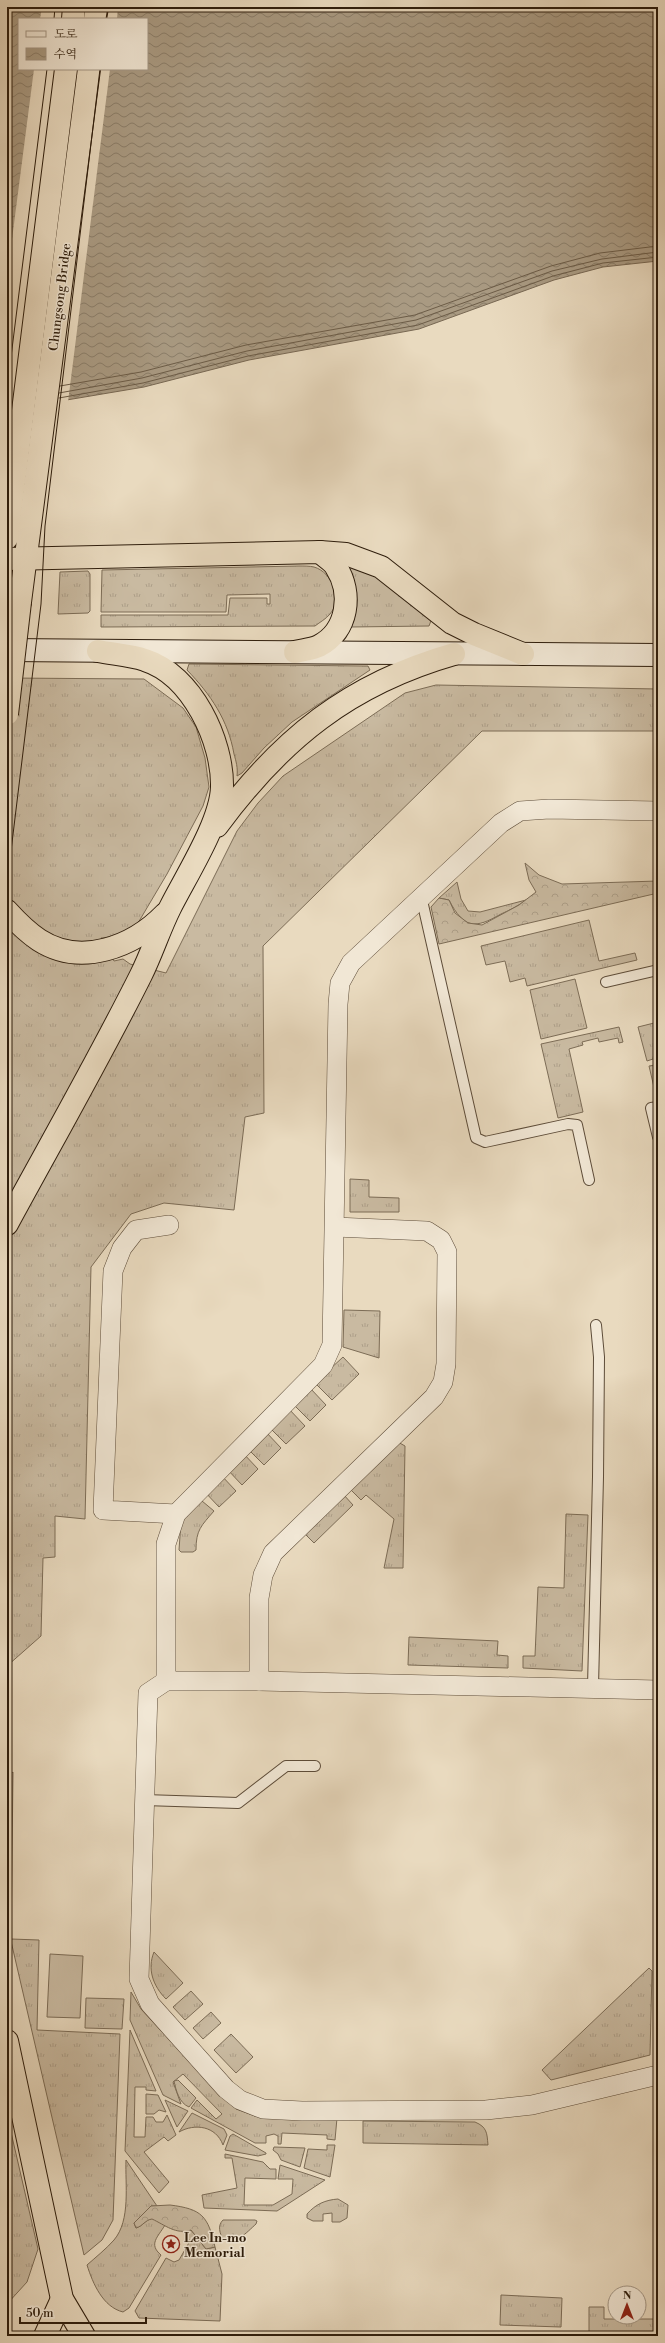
<svg xmlns="http://www.w3.org/2000/svg" width="665" height="2343" font-family="'Libre Bodoni','Noto Serif KR',serif">
<style>
.grass{fill:url(#grass-tufts);stroke:#7c6c56}
.forest{fill:url(#forest-crowns);stroke:#7c6c56}
.garden{fill:#c9baa1;stroke:#7c6c56}
.water{fill:url(#water-waves);stroke:#786853;fill-rule:evenodd}
.pier{fill:#e9dabf}
.lines{fill:none;stroke-linecap:round;stroke-linejoin:round}
.shore{stroke:#6c5c47;stroke-width:1}
.service-casing{stroke:#5d4c39;stroke-width:12}
.minor-casing{stroke:#5d4c39;stroke-width:20}
.secondary-casing{stroke:#2e1d0c;stroke-width:24}
.trunk-casing{stroke:#2e1d0c;stroke-width:24}
.service{stroke:#f1e7d5;stroke-width:10}
.minor{stroke:#f1e7d5;stroke-width:19}
.secondary{stroke:#f1e7d5;stroke-width:22}
.trunk{stroke:#e9dabf;stroke-width:22}
.tram{stroke:#2e1d0c;stroke-width:1}
.trunk-bridge-casing{stroke:#2e1d0c;stroke-width:24;stroke-linecap:butt}
.trunk-bridge{stroke:#e9dabf;stroke-width:22}
.labels{text-anchor:middle;stroke-width:3;stroke-linejoin:round;paint-order:stroke}
.street-label{font-size:13px;fill:#2e1d0c;stroke:#f1e7d5}
.poi-label{font-size:13px;font-weight:bold;fill:#2e1d0c;stroke:#f1e7d5;text-anchor:start}
</style>
<defs>
<pattern id="grass-tufts" width="24" height="20" patternUnits="userSpaceOnUse"><rect width="24" height="20" fill="#c9baa1"/><path d="M3 7l-1-3M5 7V3M7 7l1-3M15 17l-1-3M17 17v-4M19 17l1-3" fill="none" stroke="#ad9f89"/></pattern>
<pattern id="forest-crowns" width="20" height="18" patternUnits="userSpaceOnUse"><rect width="20" height="18" fill="#c9baa1"/><path d="M2 6a3 3 0 1 1 6 0M12 15a3 3 0 1 1 6 0" fill="none" stroke="#ad9f89"/></pattern>
<pattern id="water-waves" width="16" height="10" patternUnits="userSpaceOnUse"><rect width="16" height="10" fill="#a99a82"/><path d="M0 5q4-4 8 0t8 0" fill="none" stroke="#8a7d69"/></pattern>
</defs>
<rect width="100%" height="100%" fill="#e9dabf"/>
<filter id="stains"><feTurbulence type="fractalNoise" baseFrequency=".005" numOctaves="4"/><feColorMatrix values="0 0 0 0 .2 0 0 0 0 .09 0 0 0 0 .02 0 0 0 .5 -.17"/></filter>
<radialGradient id="worn" r=".72"><stop offset=".6" stop-color="#630" stop-opacity="0"/><stop offset="1" stop-color="#630" stop-opacity=".3"/></radialGradient>
<g class="grass">
<polygon points="349,565 366,569 432,618 429,626 350,627"/>
<path d="M299,566C304,566 310,566 314,567C332,572 343,599 330,614C326,619 320,622 315,626L101,627V615H228L230,598H267V604H270V594L227,595L226,612H101L102,570Z"/>
<polygon points="88,571 90,574 90,611 88,613 58,614 60,572"/>
<path d="M189,664L363,666H368L370,670L292,722L264,748L242,773L237,776C238,768 236,761 234,754C228,720 211,695 187,670Z"/>
<polygon points="7,678 144,679 183,708 196,727 205,758 209,787 203,806 167,874 138,923 118,936 101,938 114,961 123,959 130,964 166,973 237,831 258,803 283,776 405,693 436,685 658,689 658,731 482,731 263,946 264,1113 245,1117 234,1210 164,1203 131,1214 91,1267 85,1519 55,1516 55,1557 43,1558 41,1636 7,1666"/>
<path d="M457,882L461,899L468,911L480,912L526,900C518,906 510,910 501,914C475,929 464,929 449,900L439,898Z"/>
<polygon points="589,920 599,961 635,953 637,960 527,986 525,978 510,982 505,961 486,965 481,946"/>
<polygon points="575,979 587,1028 541,1039 530,990"/>
<polygon points="658,1022 658,1045 654,1052 653,1059 647,1061 638,1027"/>
<polygon points="619,1027 623,1042 619,1043 618,1038 599,1042 598,1038 582,1042 583,1045 569,1049 583,1112 558,1118 541,1044"/>
<polygon points="655,1065 658,1069 657,1100 649,1066"/>
<polygon points="350,1179 369,1180 369,1197 399,1198 399,1212 350,1212"/>
<polygon points="344,1310 380,1311 379,1358 343,1347"/>
<polygon points="343,1357 359,1374 332,1400 315,1383"/>
<polygon points="310,1388 326,1405 310,1421 293,1404"/>
<polygon points="288,1408 305,1426 286,1444 269,1427"/>
<polygon points="265,1431 281,1448 264,1465 247,1448"/>
<polygon points="398,1442 405,1446 403,1568 384,1568 394,1519 366,1495 361,1500 349,1488"/>
<polygon points="242,1452 258,1469 242,1485 226,1468"/>
<polygon points="220,1474 236,1491 219,1507 203,1490"/>
<polygon points="343,1494 353,1505 314,1543 303,1532"/>
<path d="M202,1501L214,1511C201,1526 196,1530 196,1550L193,1552H181L179,1550L181,1522Z"/>
<polygon points="566,1514 588,1515 582,1671 523,1668 523,1656 535,1656 538,1587 564,1588"/>
<polygon points="409,1637 498,1641 497,1655 508,1656 508,1668 408,1665"/>
<polygon points="13,1772 11,1939 39,1940 37,2030 120,2034 113,2220 102,2240 84,2255 7,1924 7,1777"/>
<path d="M154,1952L183,1983L166,1999C153,1986 147,1969 154,1952Z"/>
<polygon points="649,1968 652,1971 650,2055 551,2080 542,2070"/>
<polygon points="191,1991 203,2004 185,2020 173,2007"/>
<polygon points="131,1992 141,2009 218,2093 236,2109 255,2116 337,2118 335,2140 327,2139 327,2135 282,2133 281,2144 278,2144 278,2136 274,2134 266,2136 266,2143 255,2143 191,2108 197,2100 216,2119 222,2114 183,2074 173,2082 181,2104 163,2095 130,2020"/>
<polygon points="86,1998 124,1999 122,2029 85,2028"/>
<polygon points="211,2012 221,2023 203,2039 193,2028"/>
<polygon points="130,2030 156,2091 146,2090 146,2087 135,2087 134,2137 145,2137 146,2117 153,2117 156,2122 163,2122 167,2115 176,2135 168,2141 164,2137 144,2152 169,2182 159,2193 125,2151"/>
<polygon points="231,2034 253,2057 236,2073 214,2050"/>
<path d="M178,2080L196,2098L189,2107C179,2103 176,2090 174,2081Z"/>
<polygon points="146,2094 158,2095 166,2112 159,2110 154,2114 146,2114"/>
<polygon points="165,2100 188,2111 177,2127"/>
<path d="M192,2113L224,2129L227,2135L223,2145C216,2126 195,2123 179,2132Z"/>
<polygon points="7,2115 38,2249 27,2282 7,2304"/>
<path d="M363,2121L475,2122C487,2127 487,2133 488,2145L363,2143Z"/>
<polygon points="233,2134 266,2153 266,2154 258,2156 225,2150 230,2136"/>
<polygon points="327,2145 335,2145 330,2177 304,2168 308,2149 327,2150"/>
<polygon points="274,2147 305,2148 300,2167 281,2160 278,2154 273,2150"/>
<polygon points="225,2154 263,2162 270,2169 276,2169 276,2179 245,2178 244,2205 273,2205 292,2194 293,2179 278,2179 280,2165 325,2180 277,2211 204,2208 202,2195 237,2188 232,2158 225,2158"/>
<path d="M126,2160L157,2206H151L134,2223L136,2228C143,2226 145,2220 152,2218L165,2225C158,2237 148,2244 161,2255L129,2308L123,2312C103,2307 93,2284 87,2265C96,2257 106,2249 114,2240C131,2220 125,2184 126,2160Z"/>
<path d="M338,2199L348,2205L347,2218L340,2222H332V2213L323,2214V2221H313L307,2218V2214C316,2204 325,2200 338,2199Z"/>
<path d="M223,2220H255L257,2221L256,2224C246,2233 237,2244 223,2240C220,2233 217,2226 223,2220Z"/>
<polygon points="191,2230 206,2249 215,2247 222,2274 220,2321 139,2318 135,2311 166,2258 174,2262 179,2260 190,2241 183,2232"/>
<polygon points="501,2295 562,2298 561,2327 500,2325"/>
<polygon points="589,2307 604,2307 604,2319 658,2319 658,2333 589,2332"/>
</g>
<g class="forest">
<polygon points="525,863 539,875 562,884 658,881 658,893 439,944 431,907 439,898 449,900 455,913 468,923 482,925 519,905 536,892 529,880"/>
<path d="M170,2205C202,2209 208,2216 215,2247L206,2249L191,2230C176,2235 165,2225 152,2219C145,2220 143,2226 136,2228L134,2223L151,2206Z"/>
</g>
<polygon class="garden" points="50,1954 83,1956 80,2018 47,2017"/>
<path class="water" d="M7,7H658V261L603,267L554,280L419,329L249,360L144,387L7,410ZM19,19H147V69H19Z"/>
<g class="pier">
<polygon points="42,7 118,7 117,19 40,19"/>
<polygon points="34,69 110,69 68,402 7,412 7,278"/>
</g>
<g class="lines">
<g class="shore">
<polyline points="60,386 141,372 246,345 415,315 551,266 600,253 658,246"/>
<polyline points="59,393 142,378 247,351 416,320 552,271 602,259 658,252"/>
<polyline points="59,398 143,383 248,356 418,325 553,276 603,263 658,257"/>
</g>
<g class="service-casing">
<g id="service">
<polyline points="421,896 476,1138 485,1142 568,1124 577,1125 589,1180"/>
<polyline points="606,982 658,970"/>
<polyline points="658,1107 651,1108 658,1137"/>
<polyline points="593,1687 598,1477 599,1357 596,1325"/>
<polyline points="144,1800 238,1803 286,1766 315,1766"/>
</g>
</g>
<g class="minor-casing">
<g id="minor">
<polyline points="169,1225 136,1230 122,1248 113,1271 103,1510 176,1514"/>
<polyline points="166,1681 166,1544 176,1514 323,1365 332,1345 338,1004 340,983 351,963 501,823 520,811 549,809 658,811"/>
<polyline points="259,1681 259,1598 263,1575 273,1553 434,1397 443,1382 446,1364 447,1252 441,1240 427,1231 335,1227"/>
<polyline points="658,1690 259,1681 166,1681 148,1693 139,1979 150,2004 226,2089 240,2100 263,2109 302,2111 486,2110 532,2105 658,2075"/>
</g>
</g>
<g class="secondary-casing">
<polyline id="secondary" points="7,650 658,655"/>
</g>
<g class="trunk-casing">
<g id="trunk">
<polyline points="73,19 74,7"/>
<polyline points="95,19 97,7"/>
<polyline points="7,538 66,69"/>
<polyline points="7,559 320,552 346,554 381,567 452,623 474,634 523,654"/>
<polyline points="20,602 89,69"/>
<path d="M295,652C303,650 313,649 319,646C348,631 353,593 336,567C333,561 325,557 320,552"/>
<path d="M217,826C281,739 349,684 454,654"/>
<path d="M7,911C17,922 27,932 39,940C81,967 133,947 165,914"/>
<path d="M7,1224C52,1141 99,1059 141,975C152,953 159,930 170,908C186,876 221,822 222,787C223,741 192,675 145,660C131,655 113,654 98,651"/>
<polyline points="7,2041 62,2299 84,2336"/>
<polyline points="45,2336 62,2299"/>
</g>
</g>
<use href="#service" class="service"/>
<use href="#minor" class="minor"/>
<use href="#secondary" class="secondary"/>
<use href="#trunk" class="trunk"/>
<g class="tram">
<polyline points="54,19 55,7"/>
<polyline points="106,19 108,7"/>
<polyline points="7,389 47,69"/>
<polyline points="7,884 41,604 45,526 100,69"/>
</g>
<g class="trunk-bridge-casing">
<polyline id="trunk-bridge" points="7,714 20,602"/>
</g>
<use href="#trunk-bridge" class="trunk-bridge"/>
</g>
<defs>
<g id="sight-ring" transform="scale(0.9)"><circle r="9.5" fill="#f1e7d5" stroke="#8f2418" stroke-width="1.5"/><path d="M0-6L1.8-2.2L6-1.7L2.9 1.2L3.7 5.4L0 3.3L-3.7 5.4L-2.9 1.2L-6-1.7L-1.8-2.2Z" fill="#8f2418"/></g>
</defs>
<g fill-rule="evenodd">
<use href="#sight-ring" x="171" y="2244"/>
</g>
<g class="labels">
<g class="street-label">
<text transform="translate(59 297) rotate(-83)" y="5">Chungsong Bridge</text>
</g>
<g class="poi-label">
<text x="184" y="2242">Lee In-mo<tspan x="184" dy="15">Memorial</tspan></text>
</g>
</g>
<rect width="665" height="2343" fill="none" stroke="#e9dabf" stroke-width="24"/>
<rect x="8" y="8" width="649" height="2327" fill="none" stroke="#2e1d0c" stroke-width="2"/>
<rect x="12" y="12" width="641" height="2319" fill="none" stroke="#2e1d0c"/>
<rect x="18" y="18" width="130" height="52" fill="#f1e7d5" stroke="#a39685"/>
<rect x="26" y="31" width="20" height="6" fill="#f1e7d5" stroke="#a39685"/>
<text x="54" y="38" font-size="12" fill="#2e1d0c">도로</text>
<rect x="26" y="48" width="20" height="12" fill="url(#water-waves)" stroke="#a39685"/>
<text x="54" y="58" font-size="12" fill="#2e1d0c">수역</text>
<g transform="translate(627 2305)"><circle r="19" fill="#f1e7d5" stroke="#a39685"/>
<path d="M0-3L7 15L0 10L-7 15Z" fill="#8f2418"/>
<text y="-6" font-size="11" font-weight="bold" text-anchor="middle" fill="#2e1d0c">N</text>
</g>
<path d="M20 2317v6h126v-6" fill="none" stroke="#2e1d0c" stroke-width="2"/>
<text x="26" y="2317" font-size="12" fill="#2e1d0c" stroke="#f1e7d5" stroke-width="3" paint-order="stroke">50 m</text>
<rect width="100%" height="100%" filter="url(#stains)"/>
<rect width="100%" height="100%" fill="url(#worn)"/>
</svg>
